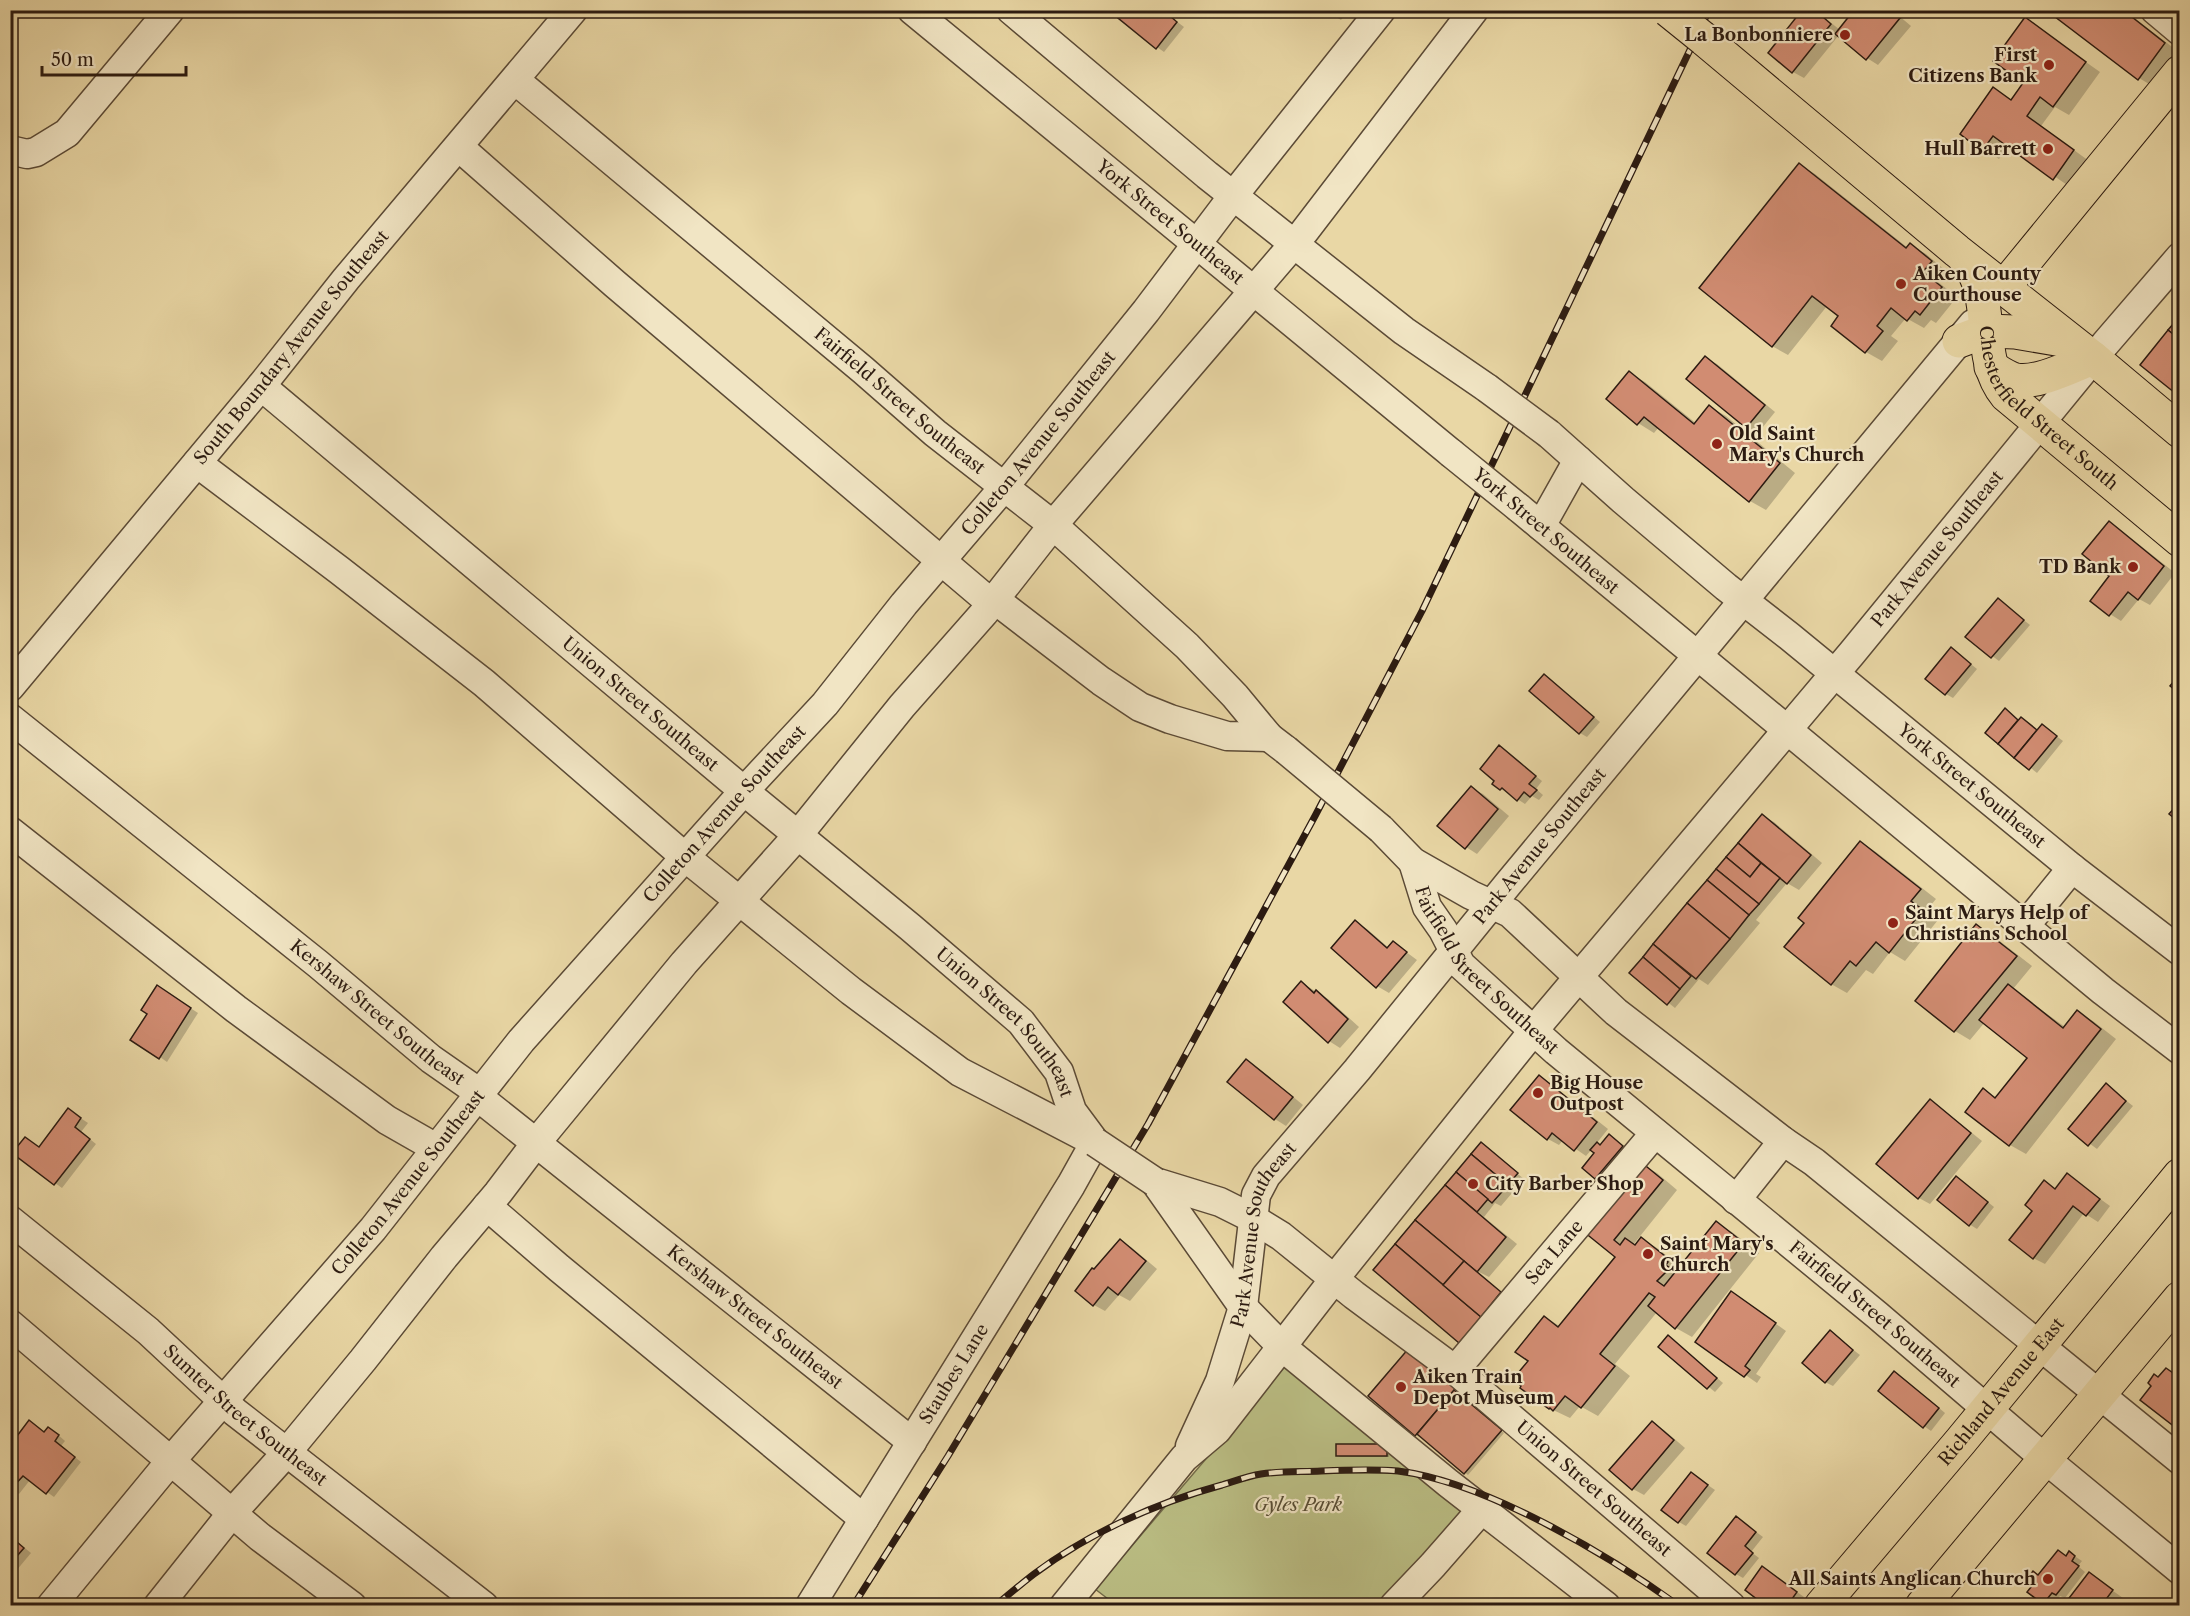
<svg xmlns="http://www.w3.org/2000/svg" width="2190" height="1616" font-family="'Libre Caslon Text',serif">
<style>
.green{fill:#babd83;stroke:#736c4a;stroke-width:1.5}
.shadow{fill:#0003}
.building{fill:#d18c72;stroke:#2c1b11;stroke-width:1.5}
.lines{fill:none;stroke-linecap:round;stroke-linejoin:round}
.minor-casing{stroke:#5b4a36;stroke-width:31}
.major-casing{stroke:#2c1b11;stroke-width:35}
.minor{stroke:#f1e5c4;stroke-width:28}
.major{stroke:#e9d7a5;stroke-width:33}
.rail-casing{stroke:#2c1b11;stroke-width:7}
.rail{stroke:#f1e5c4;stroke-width:4.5;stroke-dasharray:14;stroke-linecap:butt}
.minor-bridge-casing{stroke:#5b4a36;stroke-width:31;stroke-linecap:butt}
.major-bridge-casing{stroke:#2c1b11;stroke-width:35;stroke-linecap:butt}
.minor-bridge{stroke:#f1e5c4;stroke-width:28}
.major-bridge{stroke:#e9d7a5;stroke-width:33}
.poi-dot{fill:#8f2418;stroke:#f1e5c4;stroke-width:2}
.labels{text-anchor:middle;stroke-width:4.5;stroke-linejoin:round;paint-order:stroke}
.poi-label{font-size:18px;font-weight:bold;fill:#2c1b11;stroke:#f1e5c4;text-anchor:start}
.street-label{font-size:18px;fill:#2c1b11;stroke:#f1e5c4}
.park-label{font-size:18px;font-style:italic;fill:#574c33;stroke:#f1e5c4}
</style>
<rect width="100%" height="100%" fill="#e9d7a5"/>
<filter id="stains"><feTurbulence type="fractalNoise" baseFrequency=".00333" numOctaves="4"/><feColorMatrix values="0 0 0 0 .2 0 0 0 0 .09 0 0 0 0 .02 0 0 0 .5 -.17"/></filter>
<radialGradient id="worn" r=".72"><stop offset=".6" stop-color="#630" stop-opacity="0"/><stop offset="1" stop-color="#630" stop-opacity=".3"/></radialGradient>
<polygon class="green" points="1286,1365 1465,1512 1378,1605 1116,1605 1095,1589"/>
<g class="shadow">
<polygon points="1325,10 1349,10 1341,20"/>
<polygon points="1815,10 1840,30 1856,10 1892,10 1911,26 1878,65 1867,58 1839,35 1804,78 1793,72"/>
<polygon points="2048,10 2124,10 2180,53 2154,87 2139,78"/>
<polygon points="1163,11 1184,27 1164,52 1157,47"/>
<polygon points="2025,19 2100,72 2069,115 2055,107 2041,126 2089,161 2070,187 2009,145 1999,159 1962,134 1994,89 2012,100 2025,82"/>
<polygon points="1800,165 1815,174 1908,248 1910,245 1926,254 1946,271 1938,282 1957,297 1936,323 1931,320 1924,328 1906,318 1891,336 1898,341 1882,361 1866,352 1833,325 1840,316 1827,306 1788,355 1772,346"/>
<polygon points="1705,358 1717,364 1775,412 1758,433 1747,427"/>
<polygon points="1629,373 1645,382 1697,424 1710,407 1726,416 1795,473 1766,510 1750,501 1659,427 1654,433 1638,423"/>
<polygon points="2109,523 2121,530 2175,573 2150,605 2139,599 2121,621 2110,614 2111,576"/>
<polygon points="1998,600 2030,625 1999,661 1967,637"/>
<polygon points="1952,649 1977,669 1953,698 1946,694"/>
<polygon points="1551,681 1600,722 1587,737 1580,733"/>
<polygon points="2005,710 2019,720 2021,719 2028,723 2038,731 2043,726 2063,741 2037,773 1987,732"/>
<polygon points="1499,747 1542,781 1536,789 1543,795 1539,800 1532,796 1525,804 1494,784"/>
<polygon points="1471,788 1483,794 1509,816 1477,854 1466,847"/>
<polygon points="1762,816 1774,822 1822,863 1799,890 1787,883 1756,920 1760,923 1708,985 1699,979 1675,1008 1631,973"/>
<polygon points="1861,842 1876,852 1936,899 1926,911 1938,920 1905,961 1890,952 1873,974 1866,970 1847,993 1831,984 1806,922"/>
<polygon points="1355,922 1367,929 1389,948 1394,943 1417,960 1389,993 1377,986"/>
<polygon points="1977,926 1992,935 2032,966 2013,989 2065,1027 2077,1012 2093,1021 2116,1039 2026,1154 2010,1145 1967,1111 1984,1090 1997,1098 2029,1057 1985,1022 1970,1040 1955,1031"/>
<polygon points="1302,983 1328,999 1359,1027 1340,1048 1329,1041"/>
<polygon points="164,991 198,1013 167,1062 160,1057 149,1014"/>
<polygon points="1246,1061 1258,1068 1303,1105 1286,1126 1275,1119 1229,1082"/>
<polygon points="1539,1077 1550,1083 1608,1129 1596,1144 1601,1146 1610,1136 1630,1151 1604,1182 1584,1167 1596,1153 1592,1149 1586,1156 1563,1140 1559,1145 1548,1139"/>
<polygon points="2106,1085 2133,1106 2097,1149 2070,1129"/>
<polygon points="1930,1101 1941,1108 1982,1141 1930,1204 1919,1198"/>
<polygon points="76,1115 88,1123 81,1132 96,1144 62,1188 55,1183 40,1148"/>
<polygon points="1481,1144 1524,1179 1501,1206 1495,1203 1484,1217 1517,1244 1489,1277 1479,1272 1478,1273 1507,1298 1472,1348 1460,1341 1376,1270"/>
<polygon points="1641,1164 1657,1173 1677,1190 1633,1245 1636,1246 1642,1239 1657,1248 1681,1267 1717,1223 1732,1232 1759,1253 1692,1337 1676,1328 1657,1312 1615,1364 1630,1376 1598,1416 1580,1406 1570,1418 1549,1408 1530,1361 1545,1317 1561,1327 1617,1257 1586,1232"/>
<polygon points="2067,1175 2110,1206 2098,1222 2084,1213 2045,1264 2033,1258 2034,1211 2045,1182 2056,1189"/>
<polygon points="1964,1183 1994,1207 1977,1229 1969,1224"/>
<polygon points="1120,1241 1131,1247 1157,1269 1130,1301 1119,1295 1105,1311 1094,1305 1095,1271"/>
<polygon points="1743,1300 1786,1331 1756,1374 1761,1377 1757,1383 1697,1341"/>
<polygon points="1830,1332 1860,1355 1833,1386 1825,1382"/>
<polygon points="1668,1337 1723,1383 1715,1392 1660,1347"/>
<polygon points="1410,1350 1467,1395 1464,1399 1504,1433 1468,1475 1428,1442 1416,1435"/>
<polygon points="1902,1377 1945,1413 1931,1431 1924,1426"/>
<polygon points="1652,1423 1664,1430 1685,1448 1644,1495 1633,1489"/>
<polygon points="45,1433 56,1433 65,1441 61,1446 81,1462 54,1497 30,1480 19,1494 10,1488"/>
<polygon points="1390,1448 1389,1457 1340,1457 1337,1455"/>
<polygon points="1692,1474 1715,1490 1686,1526 1679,1522"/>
<polygon points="1744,1523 1763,1537 1751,1552 1759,1558 1743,1578 1736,1574"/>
<polygon points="10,1536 31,1553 16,1571 10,1568"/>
<polygon points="2070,1553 2082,1561 2078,1566 2085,1572 2065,1598 2060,1596 2053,1606 2048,1606 2029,1592"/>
<polygon points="1769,1572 1804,1597 1798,1606 1769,1606"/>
<polygon points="2089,1574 2123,1598 2117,1606 2065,1606"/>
</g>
<g class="building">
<polygon points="1124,10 1163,10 1177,22 1156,49 1118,18"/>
<polygon points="1802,10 1815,10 1831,24 1792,73 1768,53"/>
<polygon points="1854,10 1891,10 1900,18 1866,60 1835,34"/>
<polygon points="2046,10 2123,10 2165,43 2138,80"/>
<polygon points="2025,17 2086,62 2053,107 2040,97 2027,116 2074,150 2053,180 1993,136 1982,151 1960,134 1993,87 2011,100 2023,83 1993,61"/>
<polygon points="1799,163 1906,248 1910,243 1932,261 1923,272 1942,287 1920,315 1915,311 1907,321 1891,308 1877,326 1883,331 1865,353 1831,326 1838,316 1812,296 1772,347 1699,288"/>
<polygon points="2180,316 2180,340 2168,330"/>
<polygon points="2168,330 2180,340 2180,397 2140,365"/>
<polygon points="1705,356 1765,405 1746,428 1686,379"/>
<polygon points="1629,371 1694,424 1709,405 1780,463 1749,502 1644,417 1637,425 1606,399"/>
<polygon points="2109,521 2164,566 2138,600 2128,592 2109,616 2090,601 2109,576 2082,554"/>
<polygon points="1998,598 2024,620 1991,658 1965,637"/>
<polygon points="1951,647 1971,664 1945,695 1925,679"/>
<polygon points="1544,674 1594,717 1579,734 1529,691"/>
<polygon points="2180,674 2180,694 2170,686"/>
<polygon points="2005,708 2018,720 1998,744 1985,733"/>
<polygon points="2021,717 2037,730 2014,758 1998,744"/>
<polygon points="2042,724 2057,736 2029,770 2014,758"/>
<polygon points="1499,745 1536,776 1529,784 1537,790 1530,797 1524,792 1517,801 1502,788 1500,790 1492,784 1494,781 1480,769"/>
<polygon points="1471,786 1498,809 1465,849 1437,826"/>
<polygon points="2180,802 2180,823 2169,814"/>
<polygon points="1762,814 1811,855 1787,884 1738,843"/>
<polygon points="1860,841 1921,889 1911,901 1923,910 1889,953 1876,942 1856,966 1850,961 1831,985 1784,947 1804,923 1798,918"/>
<polygon points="1738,843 1761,863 1750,877 1726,857"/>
<polygon points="1726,857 1750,877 1761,863 1780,878 1759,904 1716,869"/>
<polygon points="1716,869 1759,904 1749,915 1707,880"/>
<polygon points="1707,880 1749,915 1730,939 1687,903"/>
<polygon points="1687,903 1730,939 1696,979 1653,944"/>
<polygon points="1355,920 1387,948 1393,941 1407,952 1376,988 1331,948"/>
<polygon points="1976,924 2017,956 1954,1032 1915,1001"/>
<polygon points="1653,944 1691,976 1680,989 1643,957"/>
<polygon points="1643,957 1680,989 1667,1005 1629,973"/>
<polygon points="1301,981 1314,993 1316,990 1348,1019 1328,1043 1283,1002"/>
<polygon points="2008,984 2063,1028 2077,1010 2101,1029 2009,1146 1965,1112 1983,1088 1995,1098 2027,1058 1979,1020"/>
<polygon points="157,985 191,1008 159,1059 130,1040 147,1014 141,1010"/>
<polygon points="1246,1059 1293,1097 1274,1120 1227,1082"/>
<polygon points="1539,1075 1597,1122 1574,1151 1552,1133 1547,1140 1510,1110"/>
<polygon points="2106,1083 2126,1101 2088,1146 2068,1129"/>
<polygon points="1930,1099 1971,1133 1918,1199 1876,1164"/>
<polygon points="68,1108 81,1118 75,1127 90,1139 54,1185 12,1153 25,1137 39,1147"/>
<polygon points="1609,1134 1623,1146 1595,1179 1582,1168 1594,1153 1590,1150 1597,1142 1600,1145"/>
<polygon points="1481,1142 1518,1173 1508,1185 1471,1154"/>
<polygon points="1471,1154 1508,1185 1492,1203 1456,1172"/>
<polygon points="1641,1162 1663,1180 1614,1240 1620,1245 1625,1238 1635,1245 1641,1237 1665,1256 1663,1258 1668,1262 1666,1265 1670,1268 1657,1281 1664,1286 1716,1221 1744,1243 1675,1329 1648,1306 1655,1297 1649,1293 1600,1354 1615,1366 1581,1408 1565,1396 1553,1411 1550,1408 1549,1409 1520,1388 1521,1386 1516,1382 1521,1376 1518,1373 1528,1361 1515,1352 1544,1316 1558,1327 1615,1257 1584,1232"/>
<polygon points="1456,1172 1488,1199 1477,1212 1445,1185"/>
<polygon points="2067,1173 2100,1199 2086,1216 2073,1206 2033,1259 2009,1240 2032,1211 2025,1205 2044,1180 2055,1189"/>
<polygon points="1956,1176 1988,1202 1969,1226 1937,1200"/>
<polygon points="1445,1185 1506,1237 1477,1272 1415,1220"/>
<polygon points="1415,1220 1464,1261 1443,1285 1395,1244"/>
<polygon points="1120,1239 1146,1261 1118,1295 1108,1287 1093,1306 1075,1291 1092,1268 1094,1269"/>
<polygon points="1395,1244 1481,1317 1459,1343 1373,1270"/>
<polygon points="1464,1261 1501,1292 1481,1317 1443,1285"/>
<polygon points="1731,1291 1776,1323 1745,1366 1750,1370 1744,1377 1695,1342"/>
<polygon points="1830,1330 1853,1350 1825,1383 1802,1363"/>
<polygon points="1668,1335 1717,1378 1707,1389 1658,1347"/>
<polygon points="1409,1348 1456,1388 1415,1436 1368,1396"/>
<polygon points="2166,1368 2180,1378 2180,1431 2140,1400 2151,1386 2148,1383 2154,1374 2158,1377"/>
<polygon points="1894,1371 1939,1408 1923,1428 1878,1391"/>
<polygon points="1454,1390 1502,1430 1464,1474 1417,1434"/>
<polygon points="29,1420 44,1432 48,1427 59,1435 55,1441 75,1457 46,1494 23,1476 10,1490 10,1449 16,1442 14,1440"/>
<polygon points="1652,1421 1674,1440 1632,1490 1609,1470"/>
<rect x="1336" y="1444" width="51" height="12"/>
<polygon points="1691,1472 1708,1485 1678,1523 1661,1510"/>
<polygon points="1736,1516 1756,1532 1745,1546 1753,1553 1735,1575 1707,1553"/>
<polygon points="10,1536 24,1548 10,1564"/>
<polygon points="2058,1550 2066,1556 2069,1551 2075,1556 2072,1561 2079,1566 2056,1595 2052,1593 2043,1604 2027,1592 2031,1587 2025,1582 2033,1571 2038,1575"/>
<polygon points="1762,1566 1797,1592 1787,1606 1766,1606 1745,1590"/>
<polygon points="2089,1572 2113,1590 2101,1606 2063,1606"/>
</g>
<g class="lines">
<g class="minor-casing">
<g id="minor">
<path id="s1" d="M912,10L1451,453"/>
<polyline points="1011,10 1207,175 1404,331 1487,388"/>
<polyline points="2155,10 2180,31"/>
<path id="s2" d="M515,80L863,370L935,433L1053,525L1187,646L1235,696L1269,737L1286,750"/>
<polyline points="459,147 615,284 991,603"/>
<polyline points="10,150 27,154 36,152 67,133 170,10"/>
<path id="s3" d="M261,386L744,791L910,927L1021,1022L1059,1072L1072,1111L1095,1142"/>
<path id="s4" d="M1549,434L1623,500L1726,587L1789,636L2072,868L2180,951"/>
<polyline points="197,463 339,570 484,683 685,857 851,991 960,1072 1089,1139"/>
<polyline points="1519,508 2103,991 2180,1050"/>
<polyline points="1541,526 1578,460"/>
<polyline points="994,599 1101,681 1140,707 1170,719 1227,736 1269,737"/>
<path id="s5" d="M10,687L261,386L346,279L573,10"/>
<path id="s6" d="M10,718L318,964L431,1059L474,1089L477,1096L912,1442"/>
<polyline points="1381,829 1413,862 1471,895 1510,913 1616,1012 1783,1141 1814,1162 2180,1460"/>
<polyline points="10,831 236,1009 387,1120 436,1148"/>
<path id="s7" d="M1413,862L1427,907L1443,930L1461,965L1556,1051L1877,1315L2044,1458L2180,1570"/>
<polyline points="2025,926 2072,868"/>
<path id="s8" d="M1155,1182L1220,1202L1252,1218L1281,1236L1354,1295L1455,1370L1731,1606"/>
<polyline points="1155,1182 1243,1307 1281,1346 1448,1483 1606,1606"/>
<polyline points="1736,1200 1783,1141"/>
<polyline points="487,1206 559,1268 864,1519"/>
<path id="s9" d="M10,1220L148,1331L235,1412L484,1606"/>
<polyline points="10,1324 260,1537 352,1606"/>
<path id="s10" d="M1455,1370L1655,1133"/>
<path id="s11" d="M1190,1446L1220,1381L1243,1307L1256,1195L1266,1176L1357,1070L1508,884L1973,324"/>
<path id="s12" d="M51,1606L168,1464L373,1229L521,1041L744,791L825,704L904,604L1004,487L1146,311L1233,196L1381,10"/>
<polyline points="158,1606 232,1513 287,1452 363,1360 444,1257 498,1193 536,1143 684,963 798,835 902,706 984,613 1053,525 1304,232 1474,10"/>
<path id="s13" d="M810,1606L1071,1185L1095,1142"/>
<path id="s14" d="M1064,1606L1184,1458L1217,1430L1335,1278L1534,1030L1852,653L2105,344L2180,257"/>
<polyline points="1394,1606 1433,1565 1482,1509"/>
</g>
</g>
<g class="major-casing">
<g id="major">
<polyline points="1704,39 1957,251 2093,358 2180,431"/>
<path id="s15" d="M1966,261C1997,295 1974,356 2006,395L2180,540"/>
<polyline points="2003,288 2180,72"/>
<polyline points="1959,341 1986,331 2015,332 2068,341"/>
<path d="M1991,367C1999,372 2007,378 2016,380C2038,384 2072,366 2093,358"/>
<path id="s16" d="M1821,1606L1960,1442L2180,1175"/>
<polyline points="1922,1606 2180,1298"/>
</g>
</g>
<use href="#minor" class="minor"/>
<use href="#major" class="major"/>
<g class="rail-casing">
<g id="rail">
<polyline points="853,1606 948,1456 1148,1124 1315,816 1422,611 1709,10"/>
<path d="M995,1606C1008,1595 1021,1584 1034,1574C1089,1533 1156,1503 1222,1485C1235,1481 1248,1476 1261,1474C1281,1471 1301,1472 1321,1471C1346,1470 1373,1469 1398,1471C1486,1482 1607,1554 1679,1606"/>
</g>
</g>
<use href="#rail" class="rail"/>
<g class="minor-bridge-casing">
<g id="minor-bridge">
<polyline points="1487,388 1549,434"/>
<polyline points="1451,453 1519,508"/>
<polyline points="1286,750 1381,829"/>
<polyline points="1095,1142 1155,1182"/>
</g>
</g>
<g class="major-bridge-casing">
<polyline id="major-bridge" points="1668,10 1704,39"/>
</g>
<use href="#minor-bridge" class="minor-bridge"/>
<use href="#major-bridge" class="major-bridge"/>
</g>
<g class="poi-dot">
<circle cx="1845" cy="35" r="6"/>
<circle cx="2049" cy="65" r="6"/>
<circle cx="2048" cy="149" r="6"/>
<circle cx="1901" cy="284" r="6"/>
<circle cx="1717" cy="444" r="6"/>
<circle cx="2133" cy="567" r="6"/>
<circle cx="1893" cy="923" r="6"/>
<circle cx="1538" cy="1093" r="6"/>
<circle cx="1473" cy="1184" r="6"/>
<circle cx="1648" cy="1254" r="6"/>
<circle cx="1401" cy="1387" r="6"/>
<circle cx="2048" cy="1579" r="6"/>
</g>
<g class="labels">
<g class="poi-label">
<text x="1833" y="41" text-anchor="end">La Bonbonniere</text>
<text x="2037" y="61" text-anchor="end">First<tspan x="2037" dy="21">Citizens Bank</tspan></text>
<text x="2036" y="155" text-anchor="end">Hull Barrett</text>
<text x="1913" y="280">Aiken County<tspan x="1913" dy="21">Courthouse</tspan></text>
<text x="1729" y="440">Old Saint<tspan x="1729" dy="21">Mary's Church</tspan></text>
<text x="2121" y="573" text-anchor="end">TD Bank</text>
<text x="1905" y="919">Saint Marys Help of<tspan x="1905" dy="21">Christians School</tspan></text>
<text x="1550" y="1089">Big House<tspan x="1550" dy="21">Outpost</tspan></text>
<text x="1485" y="1190">City Barber Shop</text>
<text x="1660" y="1250">Saint Mary's<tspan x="1660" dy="21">Church</tspan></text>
<text x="1413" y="1383">Aiken Train<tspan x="1413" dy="21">Depot Museum</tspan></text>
<text x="2036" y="1585" text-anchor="end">All Saints Anglican Church</text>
</g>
<g class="street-label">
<text dy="6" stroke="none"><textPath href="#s1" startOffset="334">York Street Southeast</textPath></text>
<text dy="6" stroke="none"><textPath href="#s5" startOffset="441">South Boundary Avenue Southeast</textPath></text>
<text dy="6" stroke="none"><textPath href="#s2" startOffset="501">Fairfield Street Southeast</textPath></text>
<text dy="6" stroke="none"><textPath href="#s15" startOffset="177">Chesterfield Street South</textPath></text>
<text dy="6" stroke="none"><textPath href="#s12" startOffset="1526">Colleton Avenue Southeast</textPath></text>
<text transform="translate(1546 531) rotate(40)" y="6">York Street Southeast</text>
<text dy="6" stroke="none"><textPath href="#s14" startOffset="1372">Park Avenue Southeast</textPath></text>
<text dy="6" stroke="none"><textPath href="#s3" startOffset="495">Union Street Southeast</textPath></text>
<text dy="6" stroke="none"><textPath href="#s4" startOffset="550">York Street Southeast</textPath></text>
<text dy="6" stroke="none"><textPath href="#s12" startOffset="1040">Colleton Avenue Southeast</textPath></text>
<text dy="6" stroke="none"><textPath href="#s11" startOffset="712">Park Avenue Southeast</textPath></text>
<text dy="6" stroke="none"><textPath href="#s7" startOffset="134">Fairfield Street Southeast</textPath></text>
<text dy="6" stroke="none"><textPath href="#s6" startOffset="471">Kershaw Street Southeast</textPath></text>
<text dy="6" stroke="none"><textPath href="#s3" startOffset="981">Union Street Southeast</textPath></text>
<text dy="6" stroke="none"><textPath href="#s12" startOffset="554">Colleton Avenue Southeast</textPath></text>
<text dy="6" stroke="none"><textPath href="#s11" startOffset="226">Park Avenue Southeast</textPath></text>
<text dy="6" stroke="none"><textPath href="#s10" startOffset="154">Sea Lane</textPath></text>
<text dy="6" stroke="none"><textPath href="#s7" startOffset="656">Fairfield Street Southeast</textPath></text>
<text dy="6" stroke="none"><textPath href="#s6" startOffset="957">Kershaw Street Southeast</textPath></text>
<text dy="6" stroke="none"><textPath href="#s13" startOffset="273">Staubes Lane</textPath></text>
<text dy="6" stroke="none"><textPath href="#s16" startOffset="280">Richland Avenue East</textPath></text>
<text dy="6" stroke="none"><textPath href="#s9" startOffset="306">Sumter Street Southeast</textPath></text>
<text dy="6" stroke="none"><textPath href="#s8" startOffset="540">Union Street Southeast</textPath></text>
</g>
<g class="park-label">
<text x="1298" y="1511">Gyles Park</text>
</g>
</g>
<rect width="2190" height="1616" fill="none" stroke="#e9d7a5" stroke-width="36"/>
<rect x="12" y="12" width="2166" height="1592" fill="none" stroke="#2c1b11" stroke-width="3"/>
<rect x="18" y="18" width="2154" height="1580" fill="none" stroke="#2c1b11" stroke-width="1.5"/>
<path d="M42 66v9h144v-9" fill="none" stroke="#2c1b11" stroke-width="3"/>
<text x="51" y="66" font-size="18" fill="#2c1b11" stroke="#f1e5c4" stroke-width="4.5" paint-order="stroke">50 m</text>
<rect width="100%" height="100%" filter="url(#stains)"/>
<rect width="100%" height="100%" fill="url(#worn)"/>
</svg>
